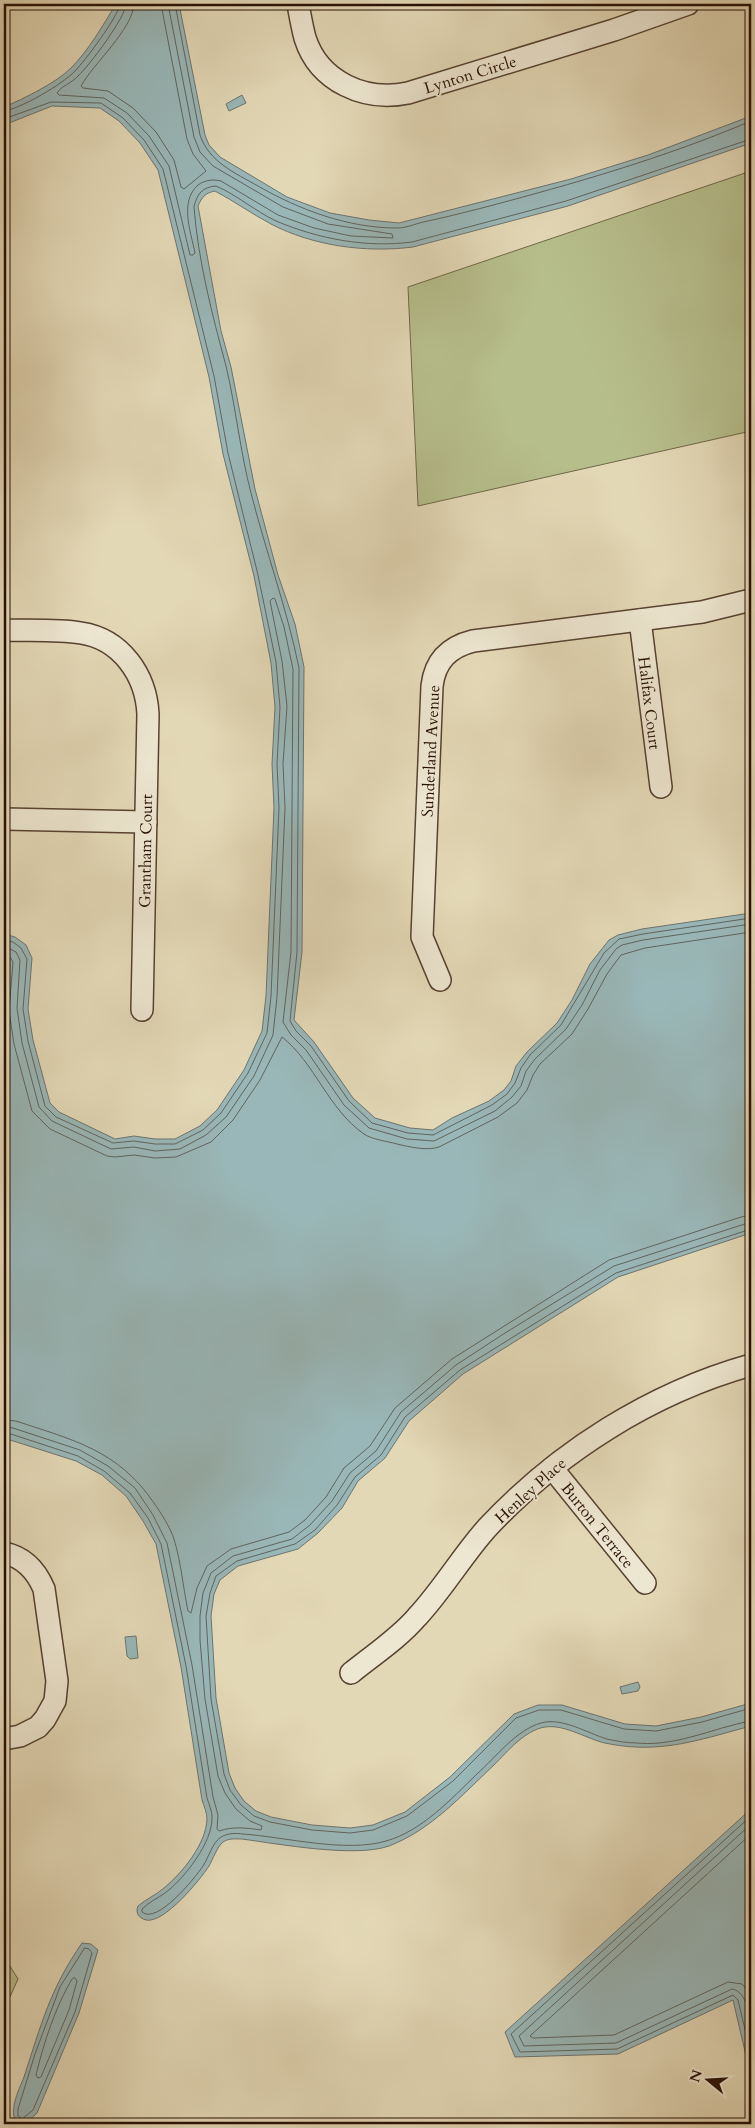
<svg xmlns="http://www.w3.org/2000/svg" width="755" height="2128" font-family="Cardo,serif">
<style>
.green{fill:#b6be8c;stroke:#6f6748}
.water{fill:#99b7b8;stroke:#6c7470}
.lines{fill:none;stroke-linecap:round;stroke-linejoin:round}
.shore{stroke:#60645e;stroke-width:1}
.minor-casing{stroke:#574231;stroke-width:24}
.minor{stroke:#ede6d0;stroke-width:21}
.labels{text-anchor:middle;stroke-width:4;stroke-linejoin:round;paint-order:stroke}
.street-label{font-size:16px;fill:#281005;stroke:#ede6d0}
</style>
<rect width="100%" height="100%" fill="#e3d8b6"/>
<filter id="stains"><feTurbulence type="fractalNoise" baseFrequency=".004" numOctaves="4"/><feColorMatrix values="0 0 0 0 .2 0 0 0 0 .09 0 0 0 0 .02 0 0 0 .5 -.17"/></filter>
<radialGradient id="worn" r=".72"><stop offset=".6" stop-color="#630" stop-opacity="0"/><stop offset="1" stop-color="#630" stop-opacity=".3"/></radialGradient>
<g class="green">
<polygon points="751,171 751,431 418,506 408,287"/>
<polygon points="8,1963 18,1979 4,2010 4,1964"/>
</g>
<g class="water">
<path d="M116,4H179L205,135L209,145L220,157L287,197L330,213L369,220L399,223L571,179L648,155L751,116V143L568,206L413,247C366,253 313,246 271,224C252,214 234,201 215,191C205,193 202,197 198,206L221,331L231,367L255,489L278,575L295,624L304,667L302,952L294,1020L314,1042L353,1098L375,1118L410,1128L433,1130L452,1118L489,1101L504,1090L511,1081L516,1066L527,1052L557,1023L572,1000L590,964L609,940L618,935L642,929L751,913V1233L618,1277L463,1374L409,1421L385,1458L358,1481L342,1508L318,1533L298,1549L238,1566L220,1580L214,1594L211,1616L216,1698L229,1773L235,1788L244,1801L256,1811L271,1817L312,1825L350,1828L373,1825L405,1812L450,1777L514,1714L538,1705H562L625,1724L656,1726L701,1717L751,1703V1726C702,1739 662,1754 610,1744C589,1741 567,1724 545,1727C525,1730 507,1752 494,1765C462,1795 431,1830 389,1846C355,1858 279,1844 242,1839C235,1839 229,1838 223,1842C217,1847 213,1859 209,1866C200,1880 164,1924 146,1920C139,1918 135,1913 138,1906C146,1899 156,1895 164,1888C183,1872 206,1844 207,1819C207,1813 204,1806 202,1800L181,1667L156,1544L143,1521L126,1496L102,1475L76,1461L4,1438V934L15,937L26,945L32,958L28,1009L33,1040L50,1103L59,1112L115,1139L134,1136L155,1139H175L200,1126L217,1110L244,1070L262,1031L266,996L274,808L272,764L275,707L271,663L254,576L223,454L209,377L158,170L140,143L119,121L100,108L52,106L4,125V107C23,99 56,83 71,68C89,50 103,25 116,4Z"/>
<polygon points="242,95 246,103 229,111 226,104"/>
<polygon points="136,1636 138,1658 130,1659 127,1656 125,1637"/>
<polygon points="638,1682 640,1687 638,1691 622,1694 620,1687"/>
<polygon points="751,1809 751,2077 733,2000 618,2054 515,2057 505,2032"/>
<path d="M82,1943L91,1944L98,1950L79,2013L37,2113L25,2124L15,2121C10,2106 19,2090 24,2077C41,2025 50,1989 82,1943Z"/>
</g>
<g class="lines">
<g class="shore">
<path d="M126,4C126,17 89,66 78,76C72,83 61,86 57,93L59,95L104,98L127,113L149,136L169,166L190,255H193L195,253C191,232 179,202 198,185C205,180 213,179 221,181L278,215L314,228L351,236L393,238L392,234L328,224L283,207L213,166L200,152L194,137L168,4"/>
<path d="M134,4C133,29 93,64 81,86L83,88L108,91L133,108L156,132L174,160L181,187L184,189L206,171L193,154L187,139L161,4"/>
<path d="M175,4L200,135C209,162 235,173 258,186C300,210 348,228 397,228C406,228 415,224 423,222C443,218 462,213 482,208C573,184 664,158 751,121"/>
<path d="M4,111C20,109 63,84 75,71C84,62 119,16 120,4"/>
<polyline points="4,119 51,102 101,103 123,118 144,140 163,169 214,376 228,453 258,575 276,662 280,707 277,764 279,808 271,996 267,1033 248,1073 221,1113 203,1130 175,1144 155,1144 134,1141 113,1143 56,1117 45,1106 28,1041 23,1009 27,959 21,948 13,942 4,939"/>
<path d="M751,139L566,201L412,242C366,248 319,239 276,221C255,211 237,195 216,186C202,187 197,194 194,207C198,260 212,314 226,366C236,408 240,451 251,493C266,552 287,609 299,668L297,952L290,1021L296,1031L311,1046L349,1101L372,1123L408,1133L433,1135L492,1105L507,1094L515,1083L521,1068L530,1055L561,1025L604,953L619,939L643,934L751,918"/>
<polyline points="4,946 16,952 20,960 17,1008 22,1043 39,1107 52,1121 111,1149 134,1147 155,1151 180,1149 206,1135 226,1117 254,1076 273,1035 277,997 285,808 283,764 287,706 282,661 270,601 273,598 275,599 284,627 293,669 291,952 283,1022 291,1035 306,1050 344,1105 369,1128 407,1139 434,1141 495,1111 512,1097 521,1086 526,1071 535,1059 566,1029 582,1005 600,970 616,949 622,945 643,940 751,924"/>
<path d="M4,953L10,957L13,962L9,1011L14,1044L32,1111L50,1129L107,1156L115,1157L134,1155L155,1158L176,1157L211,1142L233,1120L260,1080L282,1037C315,1063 328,1109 364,1134C373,1140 387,1141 397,1144C410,1147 427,1151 439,1147L498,1117L517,1103L527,1090L533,1075L540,1064L572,1034L588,1009L607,974L621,955L645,948L751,932"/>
<polyline points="751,1229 616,1273 460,1370 405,1417 381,1455 355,1477 337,1505 315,1530 295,1544 237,1561 216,1576 210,1593 206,1616 211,1699 224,1774 230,1790 241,1805 254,1816 270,1822 312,1830 350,1833 373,1830 407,1816 453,1781 516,1718 539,1710 561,1710 624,1729 656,1731 702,1722 751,1708"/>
<path d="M4,1420L16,1421C73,1440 118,1450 154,1503C161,1513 170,1527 174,1539C181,1562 183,1587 188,1611L191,1613L197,1588L207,1566L231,1549L289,1532L305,1520L326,1497L344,1468L370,1446L395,1408L452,1359L609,1260L741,1217L751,1215"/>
<path d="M4,1427L13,1428L80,1450L108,1466L135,1488L153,1515L167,1543L192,1665L213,1797L218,1815L217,1829L219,1831C234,1826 246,1828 261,1830L262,1826L250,1821L236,1809L225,1793L218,1776L205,1699L200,1640V1616L203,1593L211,1573L233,1556L292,1539L310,1525L332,1501L350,1473L376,1451L401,1412L456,1365L505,1333L614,1266L751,1222"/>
<path d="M4,1434H11L78,1456L104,1471L130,1493L148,1518L161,1544L186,1666L207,1798C209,1804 212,1811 212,1817C213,1842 184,1879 165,1893C158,1898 149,1902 142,1909V1912C157,1925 195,1878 203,1866C209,1857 212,1843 221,1837C228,1833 236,1833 243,1834C285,1837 346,1853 386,1841C422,1831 451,1799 477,1774C496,1757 516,1730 541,1723C562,1717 587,1733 607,1739C616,1741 627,1743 637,1743C665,1746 695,1736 722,1728C731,1726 742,1722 751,1721"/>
<polyline points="751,1816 511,2034 520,2052 617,2049 733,1995 738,2000 751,2055"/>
<path d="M751,1824L519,2036L524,2046L616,2043L732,1989C748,1992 748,2015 751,2028"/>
<polyline points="751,1834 530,2036 533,2038 614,2035 728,1982 742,1984 751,1995"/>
<polygon points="85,1948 89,1949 92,1953 75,2012 33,2110 22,2119 18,2116 18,2109 35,2054 60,1987"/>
<path d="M75,1978L77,1981L69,2010L41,2077L38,2078L36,2075C44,2042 55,2008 72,1979Z"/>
</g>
<g class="minor-casing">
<g id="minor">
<path d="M298,4C300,15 302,27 305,38C319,82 365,102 408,93L614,30L688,4"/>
<polyline points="640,620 661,787"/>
<path d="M4,630C29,631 56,629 81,633C121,639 146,675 148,714L142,1010"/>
<polyline points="4,819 146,822"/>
<path d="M440,980L422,937L432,686C435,661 449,647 473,641L702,612L751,600"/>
<polyline points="552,1468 645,1583"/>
<path d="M4,1553C24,1557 36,1570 44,1589L57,1681L55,1701L45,1719L38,1727L20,1736L4,1739"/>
<path d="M351,1673C373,1655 398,1639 417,1617C443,1589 462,1556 487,1528C558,1452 651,1393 751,1365"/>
</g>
</g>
<use href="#minor" class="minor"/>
</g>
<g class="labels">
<g class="street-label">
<text transform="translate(470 74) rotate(-17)" y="6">Lynton Circle</text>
<text transform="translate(650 703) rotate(83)" y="6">Halifax Court</text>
<text transform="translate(430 751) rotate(-87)" y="6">Sunderland Avenue</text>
<text transform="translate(145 851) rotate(-89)" y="6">Grantham Court</text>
<text transform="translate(530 1490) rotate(-42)" y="6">Henley Place</text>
<text transform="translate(598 1525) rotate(51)" y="6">Burton Terrace</text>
</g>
</g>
<rect width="755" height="2128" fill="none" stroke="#e3d8b6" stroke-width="20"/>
<rect x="5" y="5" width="745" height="2118" fill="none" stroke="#281005" stroke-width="2.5"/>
<rect x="10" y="10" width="735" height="2108" fill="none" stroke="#281005"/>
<g transform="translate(708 2080) rotate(288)" stroke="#ede6d0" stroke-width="4" paint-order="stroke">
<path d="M0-4L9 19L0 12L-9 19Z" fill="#281005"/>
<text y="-8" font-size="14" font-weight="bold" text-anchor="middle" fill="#281005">N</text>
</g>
<rect width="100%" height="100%" filter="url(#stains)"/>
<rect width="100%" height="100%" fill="url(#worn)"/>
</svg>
